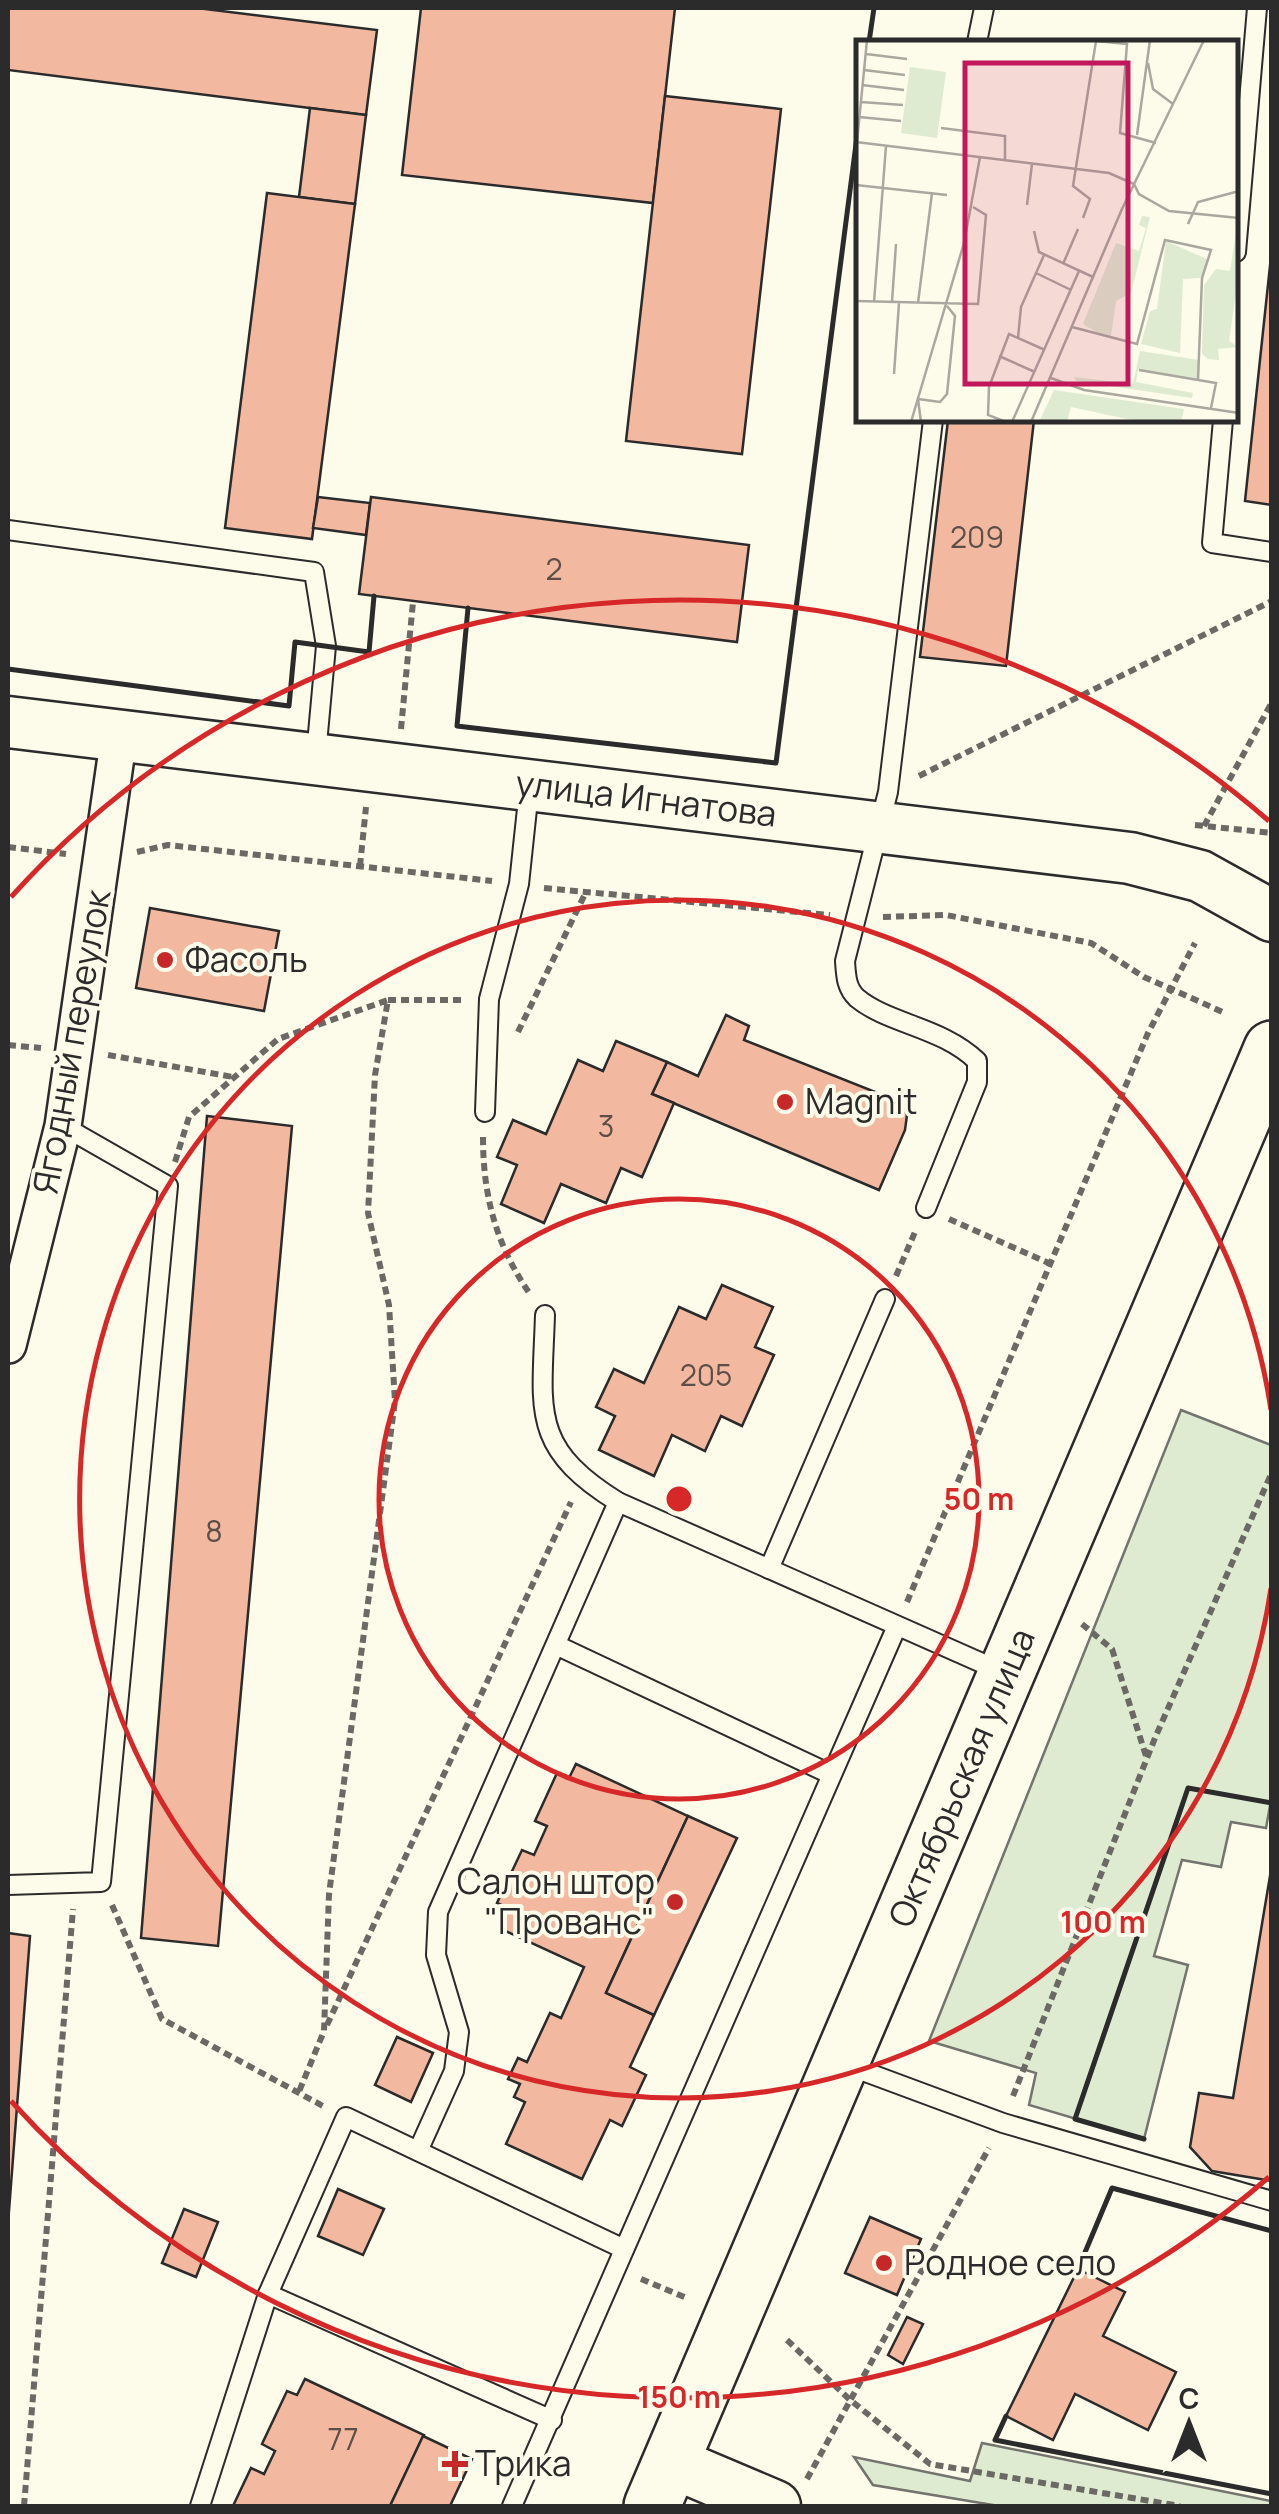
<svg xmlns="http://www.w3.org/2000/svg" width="1279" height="2514" font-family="Manrope,sans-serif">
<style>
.green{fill:#deebd1;stroke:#74746e;stroke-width:2.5}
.building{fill:#f2b8a0;stroke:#2b2b2b;stroke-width:2.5}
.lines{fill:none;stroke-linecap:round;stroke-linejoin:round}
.lane-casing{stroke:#2b2b2b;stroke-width:22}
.street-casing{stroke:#2b2b2b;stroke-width:40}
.secondary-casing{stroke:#2b2b2b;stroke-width:55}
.primary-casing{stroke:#2b2b2b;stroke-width:60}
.path{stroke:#6a6964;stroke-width:6;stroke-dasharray:8 5;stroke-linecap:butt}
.lane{stroke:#fdfbea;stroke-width:18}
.street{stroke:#fdfbea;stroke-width:35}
.secondary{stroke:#fdfbea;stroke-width:50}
.primary{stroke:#fdfbea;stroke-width:55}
.wall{stroke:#2b2b2b;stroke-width:5}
.ring{fill:none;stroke:#d62828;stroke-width:5}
.poi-dot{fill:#c62828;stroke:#fdfbea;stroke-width:4}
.labels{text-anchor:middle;stroke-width:8;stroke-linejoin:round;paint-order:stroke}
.number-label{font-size:30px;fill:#5d4e48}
.street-label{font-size:35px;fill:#2b2b2b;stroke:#fdfbea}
.poi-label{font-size:35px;fill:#2b2b2b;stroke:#fdfbea;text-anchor:start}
.inset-road{fill:none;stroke:#a9a89e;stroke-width:2.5}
.view{fill:#c2185b;fill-opacity:0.15;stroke:#c2185b;stroke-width:5}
.inset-edge{fill:none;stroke:#2b2b2b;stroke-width:5}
.centre{fill:#d62828;stroke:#fdfbea;stroke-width:5}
.ring-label{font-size:30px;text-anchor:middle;font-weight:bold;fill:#d62828;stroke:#fdfbea;stroke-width:8;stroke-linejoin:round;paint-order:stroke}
</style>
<rect width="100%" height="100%" fill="#fdfbea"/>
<g class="green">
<polygon points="1181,1410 1271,1445 1271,1800 1266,1828 1231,1822 1221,1867 1182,1860 1154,1956 1188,1965 1144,2139 1029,2105 1036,2073 929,2041"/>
<polygon points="982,2443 1271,2501 1271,2506 999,2506 873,2485 854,2457 970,2481"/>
</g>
<g class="building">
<polygon points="8,8 197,8 377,30 366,115 8,70"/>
<polygon points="421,8 675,8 653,203 402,175"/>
<polygon points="665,96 781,109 742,454 626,441"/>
<polygon points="310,108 366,115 355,204 299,197"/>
<polygon points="267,193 355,204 312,539 225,528"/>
<polygon points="1272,247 1272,505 1245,501"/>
<polygon points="948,420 1034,420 1006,666 920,657"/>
<polygon points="318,497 370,503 366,535 313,528"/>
<polygon points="371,497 749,545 737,642 359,594"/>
<polygon points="150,908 279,931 264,1011 136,988"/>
<polygon points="726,1015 749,1026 744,1040 898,1101 907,1115 905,1130 879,1190 652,1094 667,1062 698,1076"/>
<polygon points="616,1041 667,1062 652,1094 674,1103 642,1177 621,1168 606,1203 561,1184 544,1223 501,1204 517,1165 497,1157 513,1120 546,1134 578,1060 603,1071"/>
<polygon points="207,1116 292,1126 218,1946 141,1938"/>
<polygon points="722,1285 773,1307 755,1347 774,1355 742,1426 721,1416 705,1451 672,1435 654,1476 599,1450 615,1416 596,1407 614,1369 644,1383 679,1307 706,1319"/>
<polygon points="576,1764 688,1816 606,1993 654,2015 630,2067 646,2075 622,2126 610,2120 582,2179 506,2144 525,2102 514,2097 520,2084 508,2079 518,2058 527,2062 550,2013 561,2018 584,1967 499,1928 508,1908 497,1903 522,1850 534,1855 547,1826 535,1821 557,1773 569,1778"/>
<polygon points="688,1816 737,1838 654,2015 606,1993"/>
<polygon points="1272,1864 1272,2181 1212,2171 1190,2147 1199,2093 1233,2098"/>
<polygon points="8,1933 30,1936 8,2224"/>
<polygon points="397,2037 433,2053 411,2102 375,2085"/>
<polygon points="338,2189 384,2209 363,2255 318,2236"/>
<polygon points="184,2209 218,2222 196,2277 162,2263"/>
<polygon points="870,2217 921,2239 897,2295 845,2273"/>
<polygon points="1078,2269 1125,2292 1103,2336 1176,2372 1148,2430 1075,2394 1053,2440 1006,2416"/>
<polygon points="907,2317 923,2324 903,2364 888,2355"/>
<polygon points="305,2379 424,2435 390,2506 233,2506 251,2468 264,2474 275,2451 262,2444 287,2391 297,2395"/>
<polygon points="423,2436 472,2459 450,2506 390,2506"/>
</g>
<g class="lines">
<g class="lane-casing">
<g id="lane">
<polyline points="977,42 984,8"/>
<polyline points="1236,252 1257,8"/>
<polyline points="1223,420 1212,543 1272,552"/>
<polyline points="8,530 314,572 326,646 316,755"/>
<polyline points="485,1112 489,999 519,884 529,790"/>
<path d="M926,1208L977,1082V1061C942,1027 888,1024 857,998C846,988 846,975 845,961L888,792L933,420"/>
<path d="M545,1315C542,1410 529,1447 618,1502L1000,1671"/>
<polyline points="769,1569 885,1299"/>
<polyline points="556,1645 830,1774"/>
<polyline points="8,1885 101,1882 168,1186 63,1126"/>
<polyline points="844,2064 1003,2123 1272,2201"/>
<polyline points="418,2151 454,2071 459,2032 436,1955 438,1912 618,1502"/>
<polyline points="268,2294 552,2420"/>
<polyline points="200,2506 268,2294 346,2117 624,2249"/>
<polyline points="512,2506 897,1626"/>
</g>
</g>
<g class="street-casing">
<polyline id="street" points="8,1345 63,1126 119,736"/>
</g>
<g class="secondary-casing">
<g id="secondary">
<polyline points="8,722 1130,858 1200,876 1272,916"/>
<polyline points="671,2462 775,2506"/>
</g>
</g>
<g class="primary-casing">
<polyline id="primary" points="652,2506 1272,1049"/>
</g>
<g class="path">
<polyline points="401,729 413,602"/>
<polyline points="919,776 1272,601"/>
<polyline points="1195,825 1272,833"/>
<polyline points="1204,826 1272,702"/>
<polyline points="8,847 66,854"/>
<polyline points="137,852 168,845 492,881"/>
<polyline points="360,866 366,807"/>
<polyline points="544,888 830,915"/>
<polyline points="883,917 946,915 1091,943 1144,977 1225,1013"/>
<polyline points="388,1000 462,1000"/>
<polyline points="518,1032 585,894"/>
<polyline points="8,1045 41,1048"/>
<polyline points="108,1055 233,1077"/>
<path d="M483,1137C483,1196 496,1245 530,1294"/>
<polyline points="175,1162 189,1117 278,1039 388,1000 375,1075 368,1213 389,1305 395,1401 329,1894 324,2031 298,2094"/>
<polyline points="949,1219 1053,1265"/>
<polyline points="896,1276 915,1232"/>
<polyline points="907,1602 1148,1033 1195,943"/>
<polyline points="1082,1624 1112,1649 1146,1756"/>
<polyline points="112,1905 162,2019 323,2106"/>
<polyline points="327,2025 571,1502"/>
<polyline points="1013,2096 1155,1738 1272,1472"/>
<polyline points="641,2279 689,2299"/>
<polyline points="787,2340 849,2399 930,2464 1180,2506"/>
<polyline points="807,2479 989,2148"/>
<polyline points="24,2506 73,1909"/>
</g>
<use href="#lane" class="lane"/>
<use href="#street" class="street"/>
<use href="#secondary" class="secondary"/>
<use href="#primary" class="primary"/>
<g class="wall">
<polyline points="869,42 874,8"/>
<polyline points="468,608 457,726 776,763 859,121"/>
<polyline points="8,669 289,706 295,642 369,652 374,596"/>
<polyline points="1144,2139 1075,2119 1188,1788 1272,1803"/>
<polyline points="1078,2269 1112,2188 1272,2231"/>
<polyline points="1006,2416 995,2440 1272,2494"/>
</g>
</g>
<g class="ring">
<circle cx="679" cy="1499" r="300"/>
<path d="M1271 1588A599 599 0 1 1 1271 1410"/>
<path d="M1269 2177A899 899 0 0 1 11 2101M11 897A899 899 0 0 1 1269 821"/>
</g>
<g class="poi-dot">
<circle cx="165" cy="960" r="10"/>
<circle cx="785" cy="1102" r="10"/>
<circle cx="675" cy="1902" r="10"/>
<circle cx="884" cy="2263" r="10"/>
<path d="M450 2449h10v10h10v10h-10v10h-10v-10h-10v-10h10z"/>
</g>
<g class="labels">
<g class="number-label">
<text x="977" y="548">209</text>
<text x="554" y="580">2</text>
<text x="606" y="1137">3</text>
<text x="706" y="1386">205</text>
<text x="214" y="1542">8</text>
<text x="343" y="2450">77</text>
</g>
<g class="street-label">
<text transform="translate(646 799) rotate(7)" y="12">улица Игнатова</text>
<text transform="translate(72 1042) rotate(-80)" y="12">Ягодный переулок</text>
<text transform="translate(962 1778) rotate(-67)" y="12">Октябрьская улица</text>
</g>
<g class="poi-label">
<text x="185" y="972">Фасоль</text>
<text x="805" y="1114">Magnit</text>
<text x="655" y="1894" text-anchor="end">Салон штор<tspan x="655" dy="40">"Прованс"</tspan></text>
<text x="904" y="2275">Родное село</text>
<text x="475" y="2476">Трика</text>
</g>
</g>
<g transform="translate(856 40)">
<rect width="382" height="382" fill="#fdfbea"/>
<path d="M54,27L90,32L81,98L45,93ZM286,176L294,177L275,253L260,261L255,296L240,292L227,284L260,203L283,211L290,188L283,185ZM380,193L382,238L373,301L382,307L362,309L363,320L352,319L346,314L348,245L360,229L374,231ZM310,201L353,220L344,238L327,239L324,313L285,304L294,271L301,269ZM284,311L343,320L342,340L282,330L280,342L337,353L336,358L220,341L218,337L277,344ZM198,350L328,369L325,382H285L215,367L211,382H183Z" fill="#deebd1"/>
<path class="inset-road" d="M10,14L51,19M292,23L297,49L317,64M8,30L49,35M6,45L48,50M5,62L47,65M3,77L45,81M85,88L149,96V120M281,95L294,0M0,102L253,133L278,144M1,102L11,0M278,144L283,154L313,171L383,178M0,145L91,155M171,165L176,124M227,178L234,159L217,146L240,1L271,4L264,93L300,103M332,184L342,162L383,151M178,191L183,212L237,237M207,224L222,189M180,233L215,250M0,261L122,264L130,175L117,167M18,262L30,106M36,262L40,204M62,263L76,153M216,287L281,304L309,200L355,210L346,238L342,340M162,298L165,267L188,215M143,316L179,332M283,330L360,343L355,368M38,334L43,263M195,338L228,350L383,373M55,382L108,203L124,117M65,382L62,359L84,362L91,354L99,276L91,266M150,382L132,375L133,347L153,294L189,310M156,382L223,231M175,382L266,169L348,0"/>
<path class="view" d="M109,23H272V344H109Z"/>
<rect width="382" height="382" class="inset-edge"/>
</g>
<circle cx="679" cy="1499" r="15" class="centre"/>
<g class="ring-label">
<text x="979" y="1510">50 m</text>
<text x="1103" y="1933">100 m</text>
<text x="679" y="2408">150 m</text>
</g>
<rect width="1279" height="2514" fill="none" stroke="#2b2b2b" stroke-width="20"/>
<g transform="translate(1189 2424)" stroke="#fdfbea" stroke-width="8" paint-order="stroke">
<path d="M0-8L18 38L0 25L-18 38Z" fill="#2b2b2b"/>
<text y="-15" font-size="28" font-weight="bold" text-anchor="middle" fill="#2b2b2b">С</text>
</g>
</svg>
